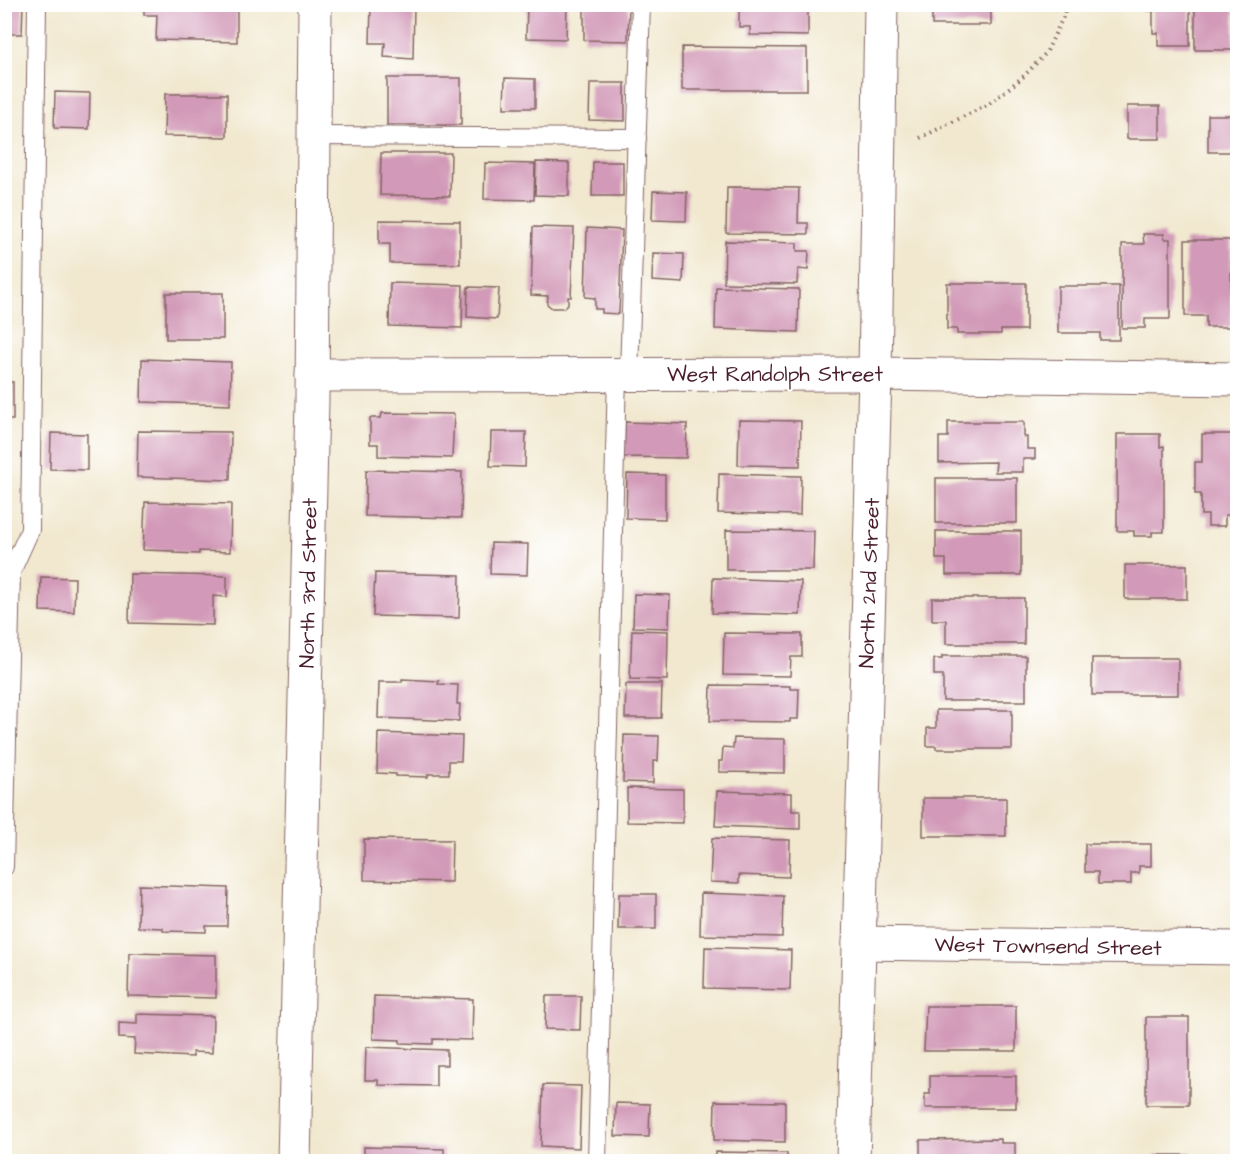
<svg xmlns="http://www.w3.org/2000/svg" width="1242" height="1166" font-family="'Architects Daughter',sans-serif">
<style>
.building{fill:#d29ab8}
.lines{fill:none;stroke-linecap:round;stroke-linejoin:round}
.service-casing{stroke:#846564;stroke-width:20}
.minor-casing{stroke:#846564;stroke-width:35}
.path{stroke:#846564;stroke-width:4;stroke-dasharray:1.5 4.5;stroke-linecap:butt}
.service{stroke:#fff;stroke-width:18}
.minor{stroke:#fff;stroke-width:33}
.labels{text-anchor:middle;stroke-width:4.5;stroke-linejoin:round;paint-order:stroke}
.street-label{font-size:21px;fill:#4a1f2b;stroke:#fff}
</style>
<rect width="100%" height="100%" fill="#fff"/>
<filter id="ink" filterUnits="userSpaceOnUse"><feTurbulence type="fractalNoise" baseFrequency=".0167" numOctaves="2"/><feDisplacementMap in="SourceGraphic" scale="12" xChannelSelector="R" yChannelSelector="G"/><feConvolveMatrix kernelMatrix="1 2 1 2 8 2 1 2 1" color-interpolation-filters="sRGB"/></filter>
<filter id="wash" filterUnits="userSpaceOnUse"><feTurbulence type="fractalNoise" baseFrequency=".008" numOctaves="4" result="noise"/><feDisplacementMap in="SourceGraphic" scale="24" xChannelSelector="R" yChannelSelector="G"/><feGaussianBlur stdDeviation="1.35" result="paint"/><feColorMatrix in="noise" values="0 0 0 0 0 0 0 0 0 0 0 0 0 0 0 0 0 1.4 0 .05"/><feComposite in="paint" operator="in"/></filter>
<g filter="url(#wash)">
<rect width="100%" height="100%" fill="#f1e8cf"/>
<g id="blocks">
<g class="building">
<polygon points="4,4 23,4 22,34 4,34"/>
<polygon points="144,4 237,4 237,42 156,40 157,15 144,15"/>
<polygon points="527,4 567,4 566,39 526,38"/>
<polygon points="584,4 629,4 628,41 584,40"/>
<polygon points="739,4 808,4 808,36 750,35 750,27 739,27"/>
<rect x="932" y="4" width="59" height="21"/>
<polygon points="1148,4 1190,4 1190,46 1158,46 1158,33 1153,33 1153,11 1148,11"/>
<polygon points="371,5 414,5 413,59 384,57 385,43 370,43"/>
<rect x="1195" y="5" width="39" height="45"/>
<polygon points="682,47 807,48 807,90 682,90"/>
<rect x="387" y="78" width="74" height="47"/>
<polygon points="505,78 535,79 535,108 504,108"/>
<polygon points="590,83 625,83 625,121 589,120"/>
<polygon points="55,92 90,93 89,129 54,128"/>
<polygon points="165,94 227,94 227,137 164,136"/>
<rect x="1127" y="106" width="33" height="33"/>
<rect x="1208" y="115" width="30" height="37"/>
<polygon points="381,153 451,153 450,196 380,195"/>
<polygon points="536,162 569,163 569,196 535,195"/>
<polygon points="593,162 623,162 623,196 592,196"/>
<polygon points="485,163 535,164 534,200 484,199"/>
<polygon points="727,187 799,188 798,223 808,223 808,234 726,233"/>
<polygon points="653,191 687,192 686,221 652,220"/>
<polygon points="379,220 460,221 460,264 390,263 390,244 379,244"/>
<polygon points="533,227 574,228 571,297 568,297 568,304 564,308 552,308 547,304 548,296 531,295"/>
<polygon points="587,228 622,230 619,314 602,313 602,309 595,309 595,298 585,297"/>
<polygon points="1143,234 1164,234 1164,239 1170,239 1170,319 1145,319 1145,328 1122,328 1122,244 1144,244"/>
<polygon points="1185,240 1231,240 1231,327 1206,327 1206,316 1185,316"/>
<polygon points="725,241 797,243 797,251 809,251 808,270 798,269 797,284 724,283"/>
<polygon points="653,253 684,254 683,283 652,281"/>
<polygon points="390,283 463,285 462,328 389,326"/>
<polygon points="947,283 1026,283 1026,330 1001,330 1001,334 957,334 957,329 947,329"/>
<polygon points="1058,286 1119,286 1119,340 1100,340 1100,333 1058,333"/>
<polygon points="468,287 499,288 497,319 467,317"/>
<polygon points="716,287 799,289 798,332 715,329"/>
<rect x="166" y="293" width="57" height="46"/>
<polygon points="142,359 231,362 230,405 141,402"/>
<rect x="5" y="382" width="8" height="38"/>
<polygon points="382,413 454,414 452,458 378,456 378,444 370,444 370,418 381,418"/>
<polygon points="739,420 801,421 800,466 738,465"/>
<polygon points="625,422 687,424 686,458 624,457"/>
<polygon points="948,422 1024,422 1024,437 1027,437 1027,449 1035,449 1035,459 1023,459 1023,472 995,472 996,462 939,463 939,437 948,437"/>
<polygon points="138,431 231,432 230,480 137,477"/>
<polygon points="491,432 526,432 525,467 490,466"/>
<polygon points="51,433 87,434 87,470 50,469"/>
<polygon points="1117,434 1160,434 1160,447 1164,446 1164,532 1152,532 1152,536 1134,536 1134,531 1117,531"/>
<polygon points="1202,434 1238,434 1238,515 1225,515 1225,526 1208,526 1208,515 1201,515 1201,494 1195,494 1195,462 1202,462"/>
<polygon points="366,470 462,472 461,518 365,516"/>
<polygon points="627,474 665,475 665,519 626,518"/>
<polygon points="719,474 801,476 800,515 718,513"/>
<rect x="936" y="478" width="81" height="45"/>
<polygon points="145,502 231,504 230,552 199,551 199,554 174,553 174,551 143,550"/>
<polygon points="726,530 814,531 813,570 726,570"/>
<polygon points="936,531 1021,531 1021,575 946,575 946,559 936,559"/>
<polygon points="491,543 528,544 527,575 490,574"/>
<rect x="1125" y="565" width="62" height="34"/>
<polygon points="375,573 460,575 459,618 373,616"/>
<polygon points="130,574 227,576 227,597 213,596 213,625 129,623"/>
<polygon points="41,577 75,578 74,612 40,611"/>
<polygon points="713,578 801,581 800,615 712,613"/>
<polygon points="634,594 670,595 669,628 633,627"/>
<polygon points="932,598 1024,598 1024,644 946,644 946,620 932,620"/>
<polygon points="632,630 668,631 667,680 630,679"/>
<polygon points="724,633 802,634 802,657 791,657 790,676 723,675"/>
<polygon points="942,656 1026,656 1026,701 943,701 943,675 934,675 934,659 942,659"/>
<rect x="1092" y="658" width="86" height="37"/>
<polygon points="402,679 439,681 438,684 458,685 457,704 460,704 459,721 378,718 379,682 402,682"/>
<polygon points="626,684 662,684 661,718 625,718"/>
<polygon points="711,685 790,686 790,689 799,689 798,719 790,719 790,722 710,721"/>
<polygon points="936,710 1012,710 1012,749 936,749 936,746 927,746 927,728 936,728"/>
<polygon points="378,733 462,736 461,761 449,761 449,774 428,774 428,777 396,776 396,774 377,773"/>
<polygon points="624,735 659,736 658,761 653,761 653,783 623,782"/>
<polygon points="734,738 785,739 785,773 719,772 719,761 722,761 723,747 733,748"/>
<polygon points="627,788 683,789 683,823 627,822"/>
<polygon points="717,791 792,793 792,811 800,811 800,829 715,826"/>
<rect x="923" y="798" width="83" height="38"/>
<polygon points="712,838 790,840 789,877 739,875 739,883 710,882"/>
<polygon points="364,839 452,840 451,882 364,880"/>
<polygon points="1085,844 1151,844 1151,866 1139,866 1139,873 1131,873 1131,884 1098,884 1098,872 1085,872"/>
<polygon points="139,885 228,888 227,926 206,926 206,932 163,931 163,928 138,927"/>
<polygon points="701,893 783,896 782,937 700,935"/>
<polygon points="619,894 656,894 656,929 618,929"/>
<polygon points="705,947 791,950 790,990 704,988"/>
<polygon points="129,953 216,955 216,998 128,996"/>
<polygon points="374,996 473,999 472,1040 433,1039 433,1044 400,1043 400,1040 373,1039"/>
<polygon points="546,996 581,996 580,1030 545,1029"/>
<polygon points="926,1006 1016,1006 1016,1051 924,1051"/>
<polygon points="137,1014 213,1016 212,1053 193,1052 193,1057 134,1054 135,1039 119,1038 119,1023 137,1024"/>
<rect x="1146" y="1017" width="43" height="88"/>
<polygon points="366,1047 447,1050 447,1065 436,1065 436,1086 378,1085 378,1080 365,1080"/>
<polygon points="930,1076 1016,1076 1016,1108 925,1108 925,1094 930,1094"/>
<polygon points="543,1085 581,1086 579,1148 541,1146"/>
<polygon points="715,1101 785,1102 785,1142 714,1140"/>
<polygon points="616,1103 650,1104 649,1137 615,1136"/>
<polygon points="1001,1139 1001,1143 1015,1143 1015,1162 920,1162 920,1140"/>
<polygon points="364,1147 444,1149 444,1162 364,1162"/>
<polygon points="716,1152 787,1153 787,1162 716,1162"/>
<rect x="1155" y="1155" width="43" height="7"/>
<rect x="1103" y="1159" width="36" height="3"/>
</g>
</g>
</g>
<g filter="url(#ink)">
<use href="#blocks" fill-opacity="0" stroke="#846564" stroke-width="1.5"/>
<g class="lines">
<g class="service-casing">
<g id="service">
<polyline points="314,136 637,138"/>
<polyline points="629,374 641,4"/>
<polyline points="4,867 11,572 30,530 37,4"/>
<polyline points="597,1162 617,374"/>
</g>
</g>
<g class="minor-casing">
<g id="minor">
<polyline points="312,375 875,374 1238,379"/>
<polyline points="859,943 1238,948"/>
<polyline points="294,1162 312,401 315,4"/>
<polyline points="853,1162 875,374 881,4"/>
</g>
</g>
<polyline class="path" points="920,138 989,104 1024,76 1046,53 1064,15 1066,4"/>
<use href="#service" class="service"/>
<use href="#minor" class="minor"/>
</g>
</g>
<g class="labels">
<g class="street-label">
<text x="775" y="381">West Randolph Street</text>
<text transform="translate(308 583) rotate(-89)" y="7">North 3rd Street</text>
<text transform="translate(869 583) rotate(-88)" y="7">North 2nd Street</text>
<text transform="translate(1048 946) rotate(1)" y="7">West Townsend Street</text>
</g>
</g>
<rect width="1242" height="1166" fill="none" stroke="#fff" stroke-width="24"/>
</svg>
